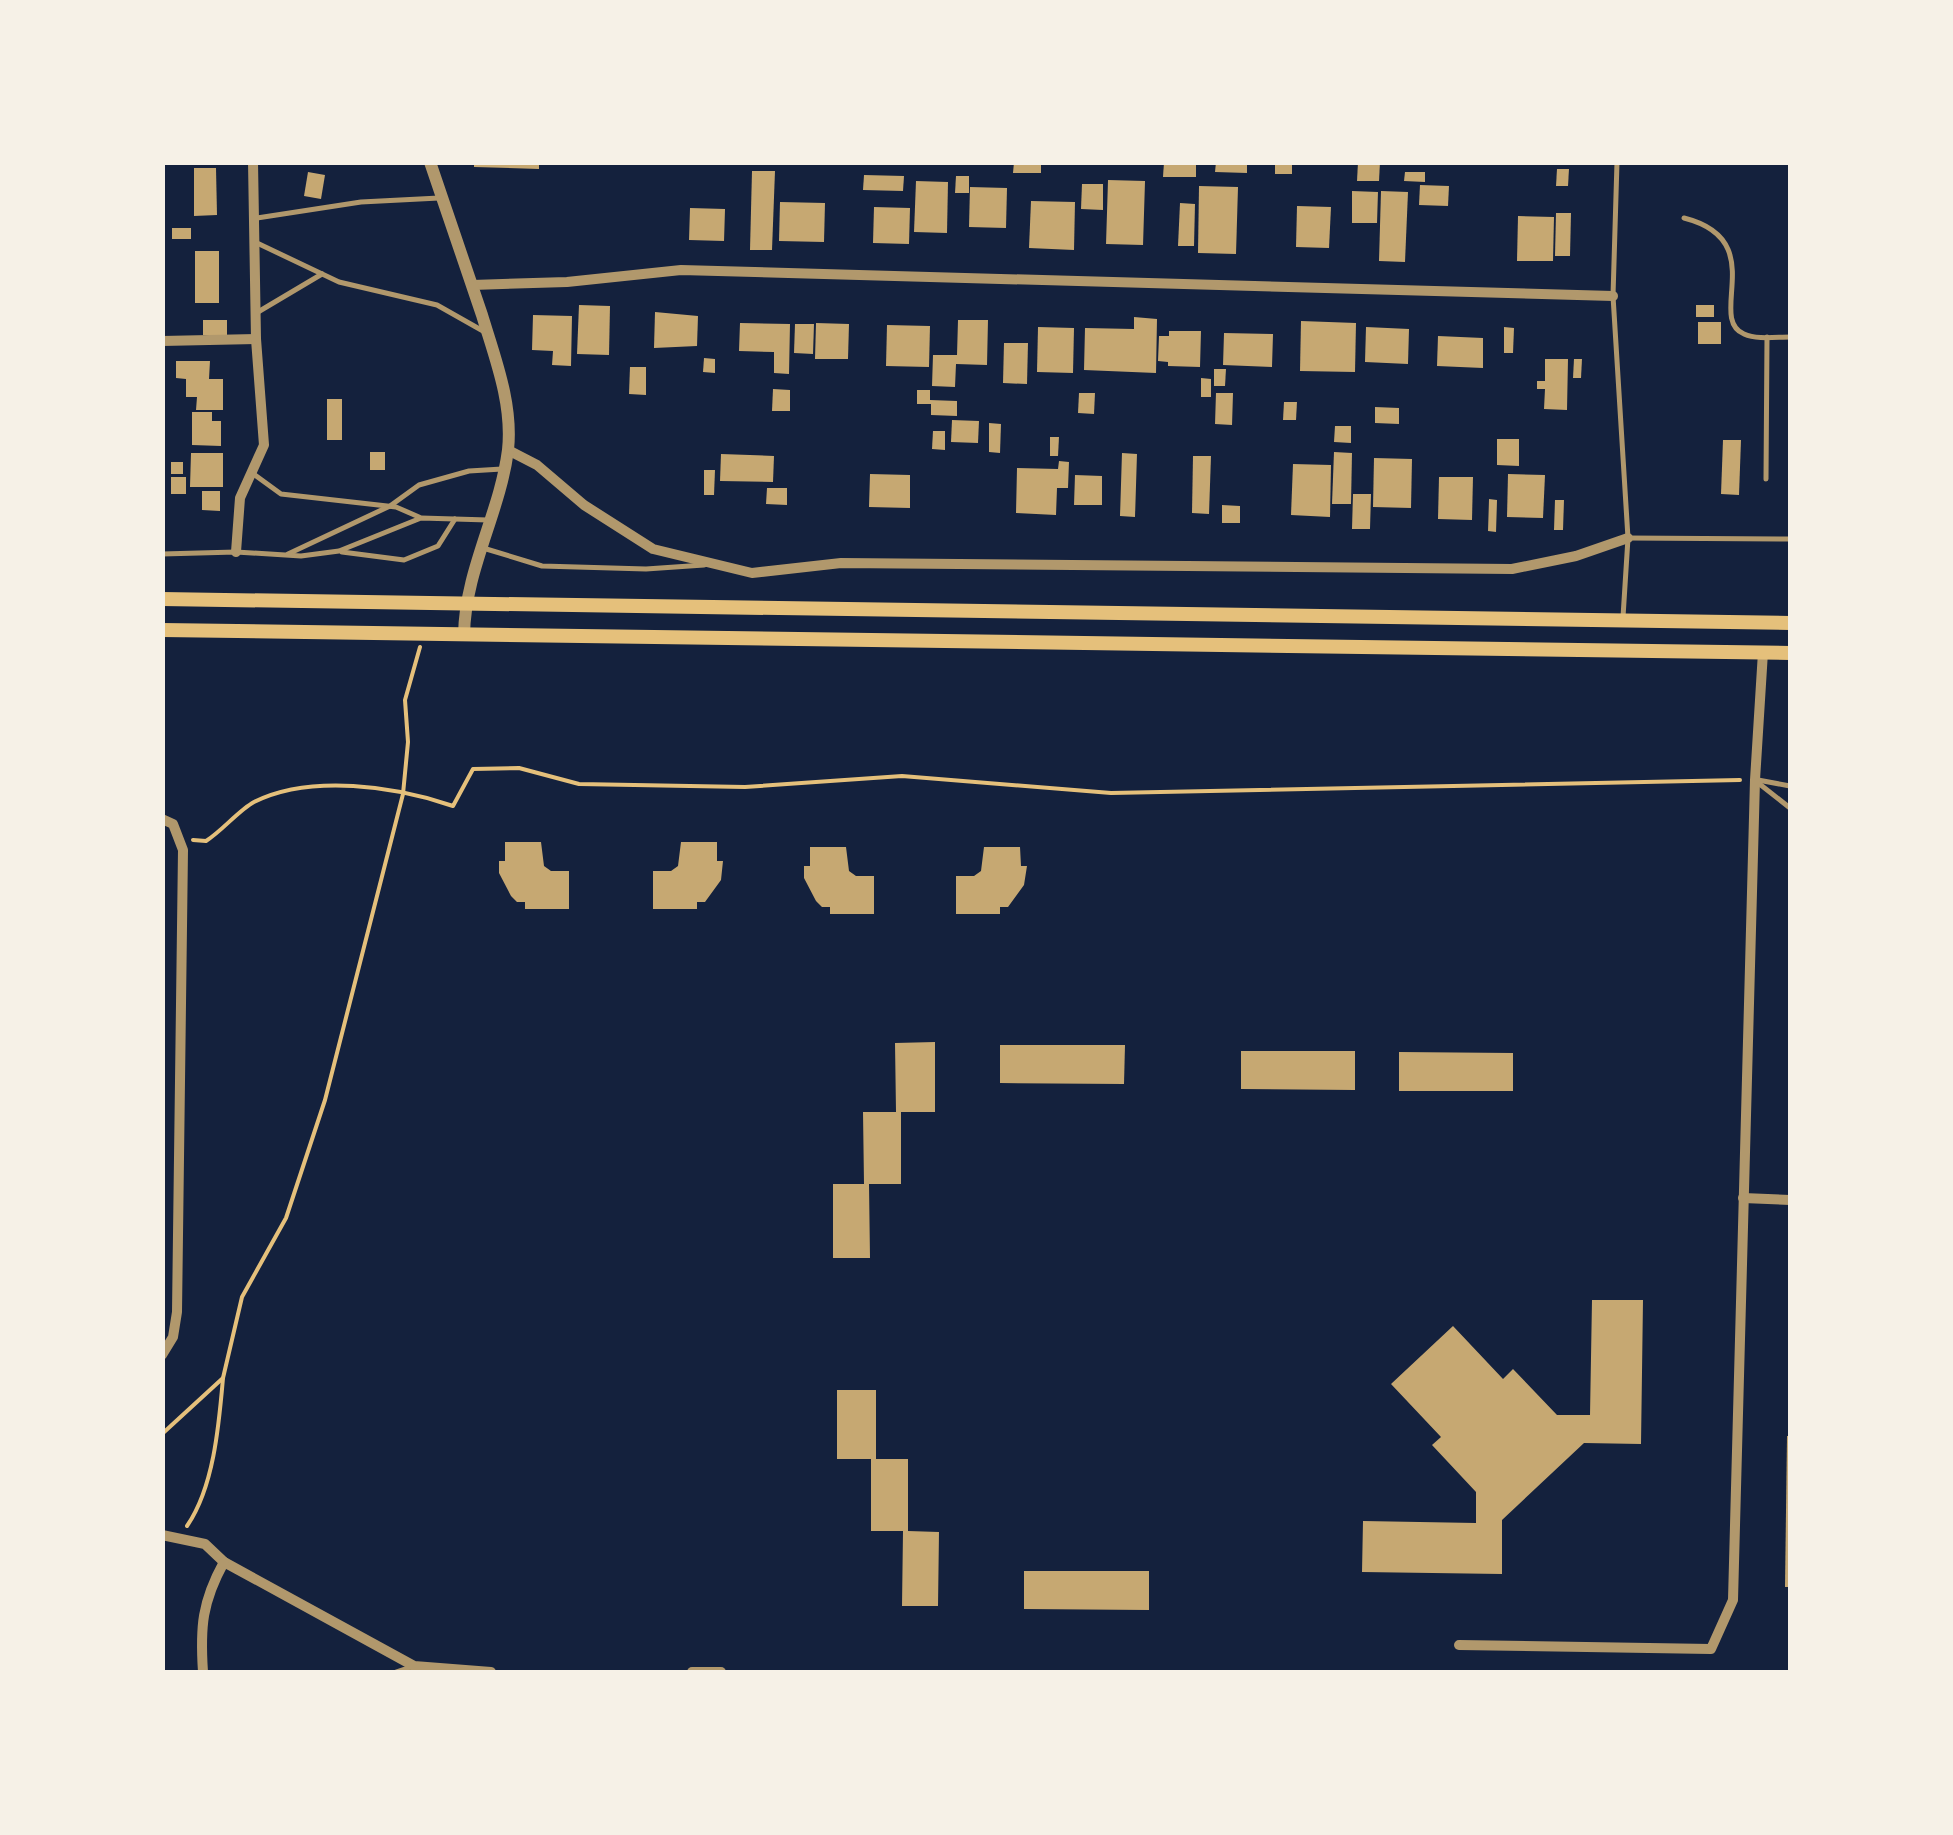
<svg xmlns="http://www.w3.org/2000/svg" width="1953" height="1835" font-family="'Source Sans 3',sans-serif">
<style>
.building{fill:#c6a872}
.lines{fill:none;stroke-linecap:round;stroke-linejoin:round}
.path{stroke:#e5c07b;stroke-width:4}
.service{stroke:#b1986c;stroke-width:5}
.minor{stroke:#b1986c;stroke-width:10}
.tertiary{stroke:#b1986c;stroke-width:12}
.secondary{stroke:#e5c07b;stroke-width:14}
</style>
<rect width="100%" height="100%" fill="#14213d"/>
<g class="building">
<polygon points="474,162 539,162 539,169 474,167"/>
<polygon points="1014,162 1041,162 1041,173 1013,173"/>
<polygon points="1164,162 1196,162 1196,177 1163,177"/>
<polygon points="1216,162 1247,162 1247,173 1215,172"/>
<rect x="1275" y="162" width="17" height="12"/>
<polygon points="1358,162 1380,162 1379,181 1357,181"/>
<polygon points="194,168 216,168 217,215 194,216"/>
<polygon points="1557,169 1569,169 1568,186 1556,186"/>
<polygon points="752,171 775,171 772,250 750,250"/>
<polygon points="308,172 325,175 321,199 304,196"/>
<polygon points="1405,172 1425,172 1425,182 1404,181"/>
<polygon points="864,175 904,176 903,191 863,190"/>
<polygon points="956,176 969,176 969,193 955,193"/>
<polygon points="1108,180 1145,181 1143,245 1106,244"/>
<polygon points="916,181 948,182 947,233 914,232"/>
<polygon points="1082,184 1103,184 1103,210 1081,209"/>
<polygon points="1420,185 1449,186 1448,206 1419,205"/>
<polygon points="1199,186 1238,187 1236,254 1198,253"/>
<polygon points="970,187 1007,188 1006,228 969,227"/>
<polygon points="1352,191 1378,192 1377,223 1352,223"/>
<polygon points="1381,191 1408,192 1405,262 1379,261"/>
<polygon points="1031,201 1075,202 1074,250 1029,248"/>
<polygon points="780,202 825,203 824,242 779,241"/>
<polygon points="1180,203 1195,204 1194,246 1178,246"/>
<polygon points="1297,206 1331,207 1329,248 1296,247"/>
<polygon points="874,207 910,208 909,244 873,243"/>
<polygon points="690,208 725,209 724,241 689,240"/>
<polygon points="1556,213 1571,213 1570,256 1555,256"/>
<polygon points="1518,216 1554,217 1553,261 1517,261"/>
<rect x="172" y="228" width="19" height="11"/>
<rect x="195" y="251" width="24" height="52"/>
<polygon points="579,305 610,306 609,355 577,354"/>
<rect x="1696" y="305" width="18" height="12"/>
<polygon points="655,312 698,316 697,346 654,348"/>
<polygon points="533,315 572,316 571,366 552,365 553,351 532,350"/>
<polygon points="1134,317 1157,319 1156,373 1084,370 1085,328 1134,329"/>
<rect x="203" y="320" width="24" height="15"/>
<polygon points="958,320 988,320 987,365 956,364 955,387 932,386 933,355 957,355"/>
<polygon points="1301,321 1356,323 1355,372 1300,371"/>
<rect x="1698" y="322" width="23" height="22"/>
<polygon points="740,323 790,324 789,374 774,373 774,352 739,351"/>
<polygon points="816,323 849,324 848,359 815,359"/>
<polygon points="795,324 814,324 813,354 794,353"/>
<polygon points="887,325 930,326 929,367 886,366"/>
<polygon points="1038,327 1074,328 1073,373 1037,372"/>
<polygon points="1366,327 1409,329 1408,364 1365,362"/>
<polygon points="1504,327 1514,328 1513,353 1504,353"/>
<polygon points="1169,331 1201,331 1200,367 1168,366 1168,362 1158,361 1159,336 1169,336"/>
<polygon points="1224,333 1273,334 1272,367 1223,365"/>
<polygon points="1438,336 1483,338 1483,368 1437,366"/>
<polygon points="1004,343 1028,343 1027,384 1003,383"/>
<polygon points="704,358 715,359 715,373 703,372"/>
<polygon points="1545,359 1568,359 1567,410 1544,409 1545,389 1537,389 1537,381 1545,381"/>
<polygon points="1574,359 1582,359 1581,378 1573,378"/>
<polygon points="176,361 210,361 209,379 223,379 223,410 196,410 197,397 186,397 186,379 176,378"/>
<polygon points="630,367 646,367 646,395 629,394"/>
<polygon points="1214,369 1226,369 1225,386 1214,386"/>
<polygon points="1201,378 1211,379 1211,397 1201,397"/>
<polygon points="773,389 790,390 790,411 772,411"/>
<polygon points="917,390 930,390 930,400 957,401 957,416 931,415 931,404 917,404"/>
<polygon points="1079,393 1095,393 1094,414 1078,413"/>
<polygon points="1216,393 1233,393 1232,425 1215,424"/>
<rect x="327" y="399" width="15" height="41"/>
<polygon points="1284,402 1297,402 1296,420 1283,420"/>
<polygon points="1375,407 1399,408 1399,424 1375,423"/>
<polygon points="192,412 212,412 212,421 221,421 221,446 192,445"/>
<polygon points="952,420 979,421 978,443 951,442"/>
<polygon points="989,423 1001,424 1000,453 989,452"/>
<polygon points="1335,426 1351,426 1351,443 1334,442"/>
<polygon points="933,431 945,431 945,450 932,449"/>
<polygon points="1050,437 1059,437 1058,456 1050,456"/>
<polygon points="1497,439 1519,439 1519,466 1497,465"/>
<polygon points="1723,440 1741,440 1739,495 1721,494"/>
<rect x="370" y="452" width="15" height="18"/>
<polygon points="1334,452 1352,453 1351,504 1332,504"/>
<polygon points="191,453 223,453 223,487 190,487"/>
<polygon points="1122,453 1137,454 1135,517 1120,516"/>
<polygon points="721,454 774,456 773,482 720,481"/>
<polygon points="1193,456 1211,456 1209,514 1192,513"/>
<polygon points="1374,458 1412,459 1411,508 1373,507"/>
<polygon points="1059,461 1069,462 1068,488 1057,488 1056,515 1016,513 1017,468 1058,469"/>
<rect x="171" y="462" width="12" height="12"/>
<polygon points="1293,464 1331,465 1330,517 1291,515"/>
<polygon points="704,470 715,470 714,495 704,495"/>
<polygon points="870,474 910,475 910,508 869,507"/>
<polygon points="1508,474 1545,475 1543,518 1507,517"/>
<polygon points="1075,475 1102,476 1102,505 1074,505"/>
<rect x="171" y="477" width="15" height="17"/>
<polygon points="1439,477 1473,477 1472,520 1438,519"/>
<polygon points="767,488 787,488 787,505 766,504"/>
<polygon points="202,491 220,491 220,511 202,510"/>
<polygon points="1353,494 1371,494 1370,529 1352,529"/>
<polygon points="1489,499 1497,500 1496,532 1488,531"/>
<polygon points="1555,500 1564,500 1563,530 1554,530"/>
<polygon points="1222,505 1240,506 1240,523 1222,523"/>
<polygon points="505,842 541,842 544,866 551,871 569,871 569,909 525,909 525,902 517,902 511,896 499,873 499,861 505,861"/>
<polygon points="681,842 717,842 717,861 723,861 721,880 705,902 697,902 697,909 653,909 653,871 671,871 678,866"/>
<polygon points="810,847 846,847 849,871 856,876 874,876 874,914 830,914 830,907 822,907 816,901 804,878 804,866 810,866"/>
<polygon points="984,847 1020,847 1021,866 1027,866 1024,885 1008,907 1000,907 1000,914 956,914 956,876 974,876 981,871"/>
<polygon points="935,1042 935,1112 901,1112 901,1184 869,1184 870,1258 833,1258 833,1184 864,1184 863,1112 896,1112 895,1043"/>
<polygon points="1000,1045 1125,1045 1124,1084 1000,1083"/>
<polygon points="1241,1051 1355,1051 1355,1090 1241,1089"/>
<polygon points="1399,1052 1513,1053 1513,1091 1399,1091"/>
<polygon points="1592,1300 1643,1300 1641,1444 1584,1443 1502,1520 1502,1574 1362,1572 1363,1521 1476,1523 1476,1492 1432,1445 1441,1437 1391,1384 1453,1326 1503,1379 1513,1369 1557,1415 1590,1415"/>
<polygon points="837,1390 876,1390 876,1459 908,1459 908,1531 939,1532 938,1606 902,1606 903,1531 871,1531 871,1459 837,1459"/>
<polygon points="1787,1436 1790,1436 1790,1587 1785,1587"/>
<polygon points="1024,1571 1149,1571 1149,1610 1024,1609"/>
</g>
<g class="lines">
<g class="path">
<path d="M193,840L206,841C222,831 239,810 254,802C310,774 396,786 453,806L473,769L519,768L579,784L745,787L902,776L1111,793L1740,780"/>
<polyline points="162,1434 223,1378 242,1297 286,1218 325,1100 403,794 408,742 405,700 420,647"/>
<path d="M187,1526C214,1487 219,1424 223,1378"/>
</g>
<g class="service">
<polyline points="1617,162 1613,296 1628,538 1623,617"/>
<polyline points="257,218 361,202 439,198"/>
<path d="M1684,218C1771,240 1706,318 1744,334C1757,340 1776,337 1790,337"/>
<polyline points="257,243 339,282 437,305 483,331"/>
<polyline points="258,312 322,274"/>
<polyline points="252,473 281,494 396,507 419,517"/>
<polyline points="1766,479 1767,337"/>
<polyline points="1628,538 1790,539"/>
<polyline points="483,548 542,566 646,569 704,565"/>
<polyline points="342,552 404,560 438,546 455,519"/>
<polyline points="162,554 236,552 301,556 339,551 421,518 488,520"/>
<polyline points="288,554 390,506 419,485 469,471 502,469"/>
<polyline points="1758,780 1790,786"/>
<polyline points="1757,782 1790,808"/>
<polyline points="396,1672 411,1667"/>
</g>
<g class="minor">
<polyline points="472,285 567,282 681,270 1613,296"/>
<polyline points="162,341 256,339"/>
<polyline points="508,450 537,465 584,505 653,549 752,573 841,563 1512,569 1576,556 1628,538"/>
<polyline points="236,552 240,498 264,445 256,339 253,162"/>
<polyline points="162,819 173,824 183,850 177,1312 173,1337 162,1355"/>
<polyline points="1743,1198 1790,1200"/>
<polyline points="162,1535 205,1544 224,1562 414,1666 491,1672"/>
<polyline points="1459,1645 1711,1649 1733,1600 1755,780 1763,652"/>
<path d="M203,1672C200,1627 202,1602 224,1562"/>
<polyline points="692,1672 721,1672"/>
</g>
<path class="tertiary" d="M430,162C447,213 465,264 482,315C495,358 513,404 508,450C500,513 465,570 464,635"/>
<g class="secondary">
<polyline points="162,599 1790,623"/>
<polyline points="162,630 1790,653"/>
</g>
</g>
<rect width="1953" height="1835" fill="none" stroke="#f6f1e7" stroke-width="330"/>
</svg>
